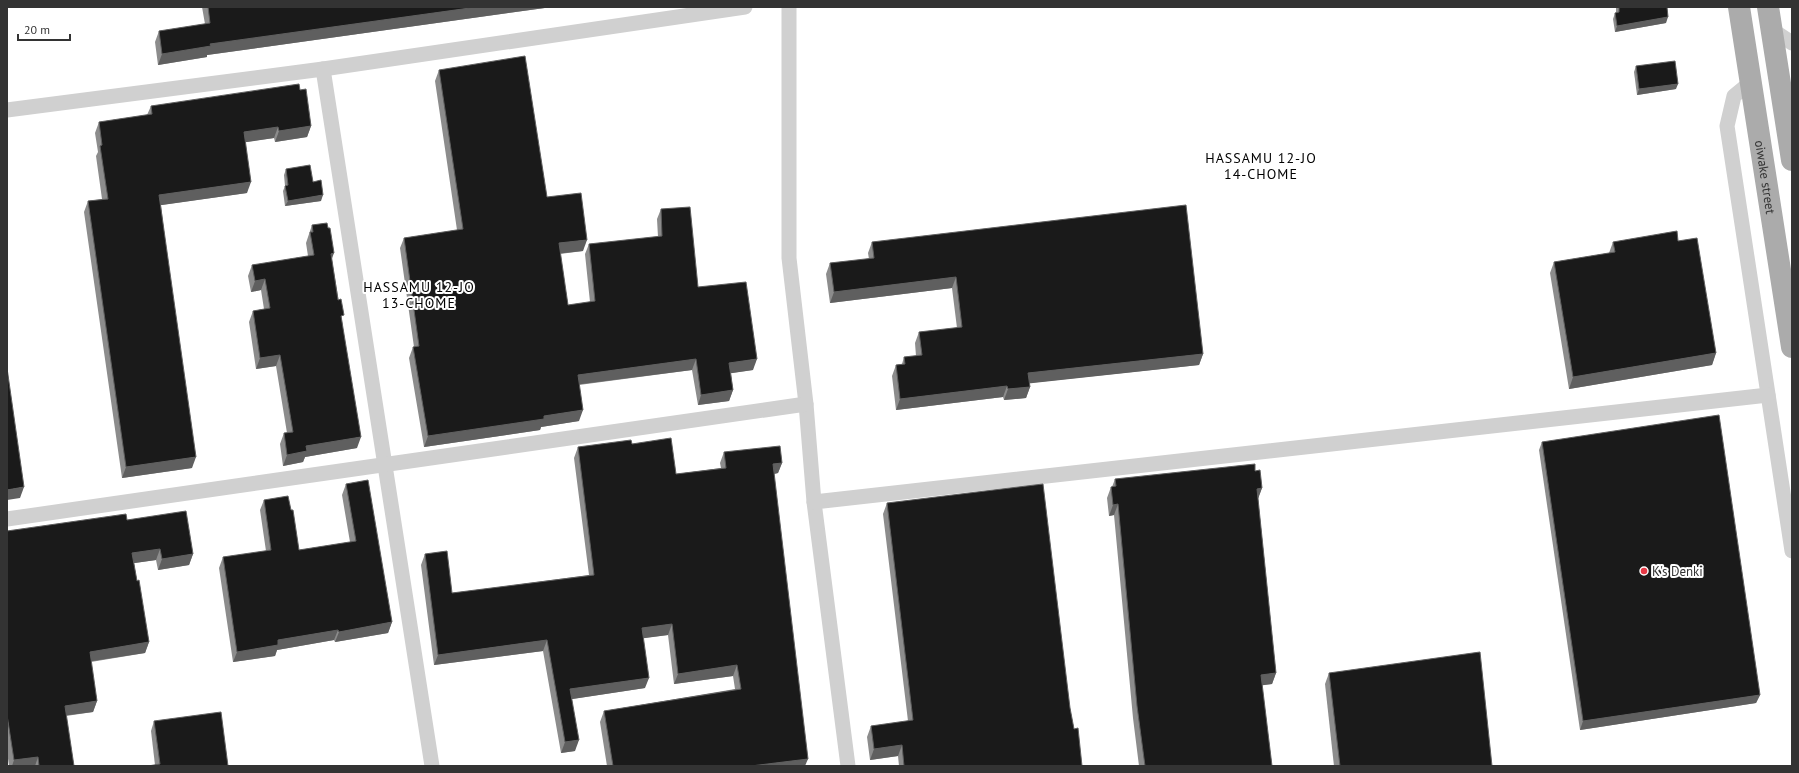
<svg xmlns="http://www.w3.org/2000/svg" width="1799" height="773" font-family="'PT Sans',sans-serif">
<style>
.lines{fill:none;stroke-linecap:round;stroke-linejoin:round}
.minor{stroke:#d0d0d0;stroke-width:15}
.primary{stroke:#ababab;stroke-width:22}
.wall{fill:#8c8c8c}
.shaded-wall{fill:#5f5f5f}
.building{fill:#1a1a1a;stroke:#5f5f5f}
.poi-dot{fill:#e63946;stroke:#fff;stroke-width:1.5}
.labels{text-anchor:middle;stroke-width:4;stroke-linejoin:round;paint-order:stroke}
.street-label{font-size:13px;fill:#333;stroke:#fff}
.poi-label{font-size:13px;fill:#333;stroke:#fff;text-anchor:start}
.neighbourhood-label{font-size:14px;letter-spacing:1px;fill:#000;stroke:#fff}
</style>
<rect width="100%" height="100%" fill="#fff"/>
<g class="lines">
<g class="minor">
<polyline points="789,7 789,258 806,404 814,502 848,766"/>
<polyline points="1771,29 1792,43"/>
<polyline points="323,69 432,766"/>
<polyline points="1751,82 1734,96 1727,126 1792,551"/>
<polyline points="7,110 323,69 745,7"/>
<polyline points="814,502 1768,395"/>
<polyline points="7,519 806,404"/>
</g>
<g class="primary">
<path id="s1" d="M1739,7L1792,347"/>
<polyline points="1768,7 1792,160"/>
</g>
</g>
<g class="wall">
<polygon points="202,7 552,7 207,55 207,57 158,65 155,42 159,31 205,24"/>
<polygon points="1616,7 1667,7 1666,23 1615,32 1613,19 1615,13 1616,13"/>
<polygon points="1636,66 1676,89 1637,95 1634,72"/>
<polygon points="439,70 547,197 583,251 560,254 568,305 590,302 585,254 589,244 658,237 657,219 661,209 698,287 753,370 731,373 733,390 729,401 698,405 692,370 579,385 579,421 541,427 540,430 424,447 409,358 413,347 414,347 400,248 404,238 457,230 435,81"/>
<polygon points="300,90 311,126 307,137 275,142 274,138 246,142 247,193 161,205 192,468 122,478 84,212 88,201 102,199 96,156 98,152 95,133 99,122 147,115 151,106"/>
<polygon points="286,169 313,182 321,201 285,206 283,191 285,186 284,175"/>
<polygon points="312,225 332,260 342,320 357,448 305,457 303,462 283,466 280,444 284,433 287,433 276,366 256,369 249,322 253,311 264,309 261,290 251,292 248,276 252,265 308,256 306,243"/>
<polygon points="1678,241 1716,353 1712,365 1569,389 1550,273 1554,262 1609,253 1613,242"/>
<polygon points="872,242 1203,354 1199,365 1029,383 1030,387 1026,398 1004,400 1003,397 896,410 892,376 896,365 902,364 904,357 916,356 915,343 919,332 957,328 952,288 830,303 826,274 830,263 869,259 868,253"/>
<polygon points="1542,442 1760,695 1756,703 1580,730 1539,450"/>
<polygon points="632,444 676,474 721,468 720,463 724,452 782,463 778,473 774,474 805,766 607,766 600,722 604,711 735,689 733,676 674,684 668,635 643,638 645,688 572,699 575,751 561,753 543,651 434,665 421,565 425,554 452,593 589,575 574,458 578,447"/>
<polygon points="1255,471 1262,488 1258,498 1276,673 1272,684 1262,685 1272,766 1139,766 1133,718 1114,515 1109,516 1107,498 1111,487 1112,487 1115,479"/>
<polygon points="346,484 392,622 388,633 335,642 334,640 277,650 275,656 233,662 219,568 223,557 266,551 260,510 264,500 299,550 350,542 342,495"/>
<polygon points="887,503 1070,708 1074,729 1082,766 899,766 898,756 870,760 867,737 871,726 908,721 883,514"/>
<polygon points="127,520 193,554 189,565 158,570 156,560 134,563 137,581 149,642 145,653 91,662 97,701 93,712 66,716 74,766 9,766 7,751 7,531"/>
<polygon points="1329,673 1492,766 1334,766 1325,684"/>
<polygon points="154,721 228,766 155,765 151,731"/>
</g>
<g class="shaded-wall">
<polygon points="477,7 552,7 207,55 207,57 158,65 162,54 210,44"/>
<polygon points="1668,17 1666,23 1615,32 1617,26"/>
<polygon points="1678,84 1676,89 1637,95 1639,89"/>
<polygon points="311,126 307,137 275,142 279,131"/>
<polygon points="278,127 274,138 240,143 244,132"/>
<polygon points="251,182 247,193 155,206 159,195"/>
<polygon points="323,195 321,201 285,206 288,201"/>
<polygon points="587,240 583,251 555,254 559,243"/>
<polygon points="334,253 330,264 331,254"/>
<polygon points="956,277 952,288 830,303 834,292"/>
<polygon points="265,279 261,290 251,292 255,281"/>
<polygon points="1716,353 1712,365 1569,389 1573,377"/>
<polygon points="1203,354 1199,365 1024,384 1028,373"/>
<polygon points="280,355 276,366 256,369 260,358"/>
<polygon points="696,359 692,370 574,385 578,375"/>
<polygon points="757,359 753,370 726,374 729,363"/>
<polygon points="1007,386 1003,397 896,410 900,399"/>
<polygon points="1030,387 1026,398 1004,400 1008,389"/>
<polygon points="733,390 729,401 698,405 701,395"/>
<polygon points="583,410 579,421 541,427 540,430 424,447 428,436 544,416"/>
<polygon points="361,437 357,448 305,457 303,462 283,466 287,455 306,446"/>
<polygon points="196,457 192,468 122,478 126,467"/>
<polygon points="782,463 778,473 769,475 773,464"/>
<polygon points="24,487 20,498 7,500 7,490"/>
<polygon points="1262,488 1258,499 1257,489"/>
<polygon points="1118,504 1114,515 1109,516 1113,505"/>
<polygon points="160,549 156,560 128,564 132,553"/>
<polygon points="193,554 189,565 158,570 162,559"/>
<polygon points="392,622 388,633 335,642 339,632"/>
<polygon points="672,624 668,635 638,639 642,628"/>
<polygon points="338,630 334,640 277,650 275,656 233,662 237,652 278,640"/>
<polygon points="547,640 543,651 434,665 438,655"/>
<polygon points="149,642 145,653 86,662 90,652"/>
<polygon points="737,665 733,676 674,684 678,674"/>
<polygon points="1276,673 1272,684 1257,686 1261,675"/>
<polygon points="649,678 645,688 566,700 570,689"/>
<polygon points="1760,695 1756,703 1580,730 1583,721"/>
<polygon points="97,701 93,712 61,716 65,706"/>
<polygon points="579,740 575,751 561,753 565,742"/>
<polygon points="902,745 898,756 870,760 874,749"/>
<polygon points="38,757 35,766 12,766 14,760"/>
<polygon points="808,759 805,766 751,766"/>
</g>
<g class="building">
<polygon points="208,7 477,7 210,44 211,46 162,54 159,31 210,23"/>
<polygon points="1619,7 1667,7 1668,17 1617,26 1615,13 1619,12"/>
<polygon points="525,56 547,197 581,193 587,240 559,243 568,305 595,301 589,244 662,236 661,209 690,207 698,287 746,282 757,359 729,363 733,390 701,395 696,359 578,375 583,410 544,416 544,419 428,436 413,347 419,346 404,238 463,229 439,70"/>
<polygon points="1675,61 1678,84 1639,89 1636,66"/>
<polygon points="299,84 300,90 306,89 311,126 279,131 278,127 244,132 251,182 159,195 196,457 126,467 88,201 108,199 100,146 102,145 99,122 152,114 151,106"/>
<polygon points="310,165 313,182 321,180 323,195 288,201 285,186 288,185 286,169"/>
<polygon points="1186,205 1203,354 1028,373 1030,387 1008,389 1007,386 900,399 896,365 905,364 904,357 922,355 919,332 962,327 956,277 834,292 830,263 874,258 872,242"/>
<polygon points="327,223 328,228 330,228 334,253 331,254 338,300 341,299 344,315 341,316 361,437 306,446 307,451 287,455 284,433 293,432 280,355 260,358 253,311 270,308 265,279 255,281 252,265 314,255 310,232 313,232 312,225"/>
<polygon points="1677,231 1678,241 1697,238 1716,353 1573,377 1554,262 1615,252 1613,242"/>
<polygon points="7,368 24,487 7,490"/>
<polygon points="1719,415 1760,695 1583,721 1542,442"/>
<polygon points="671,438 676,474 726,468 724,452 780,446 782,463 773,464 808,759 751,766 613,766 604,711 741,689 737,665 678,674 672,624 642,628 649,678 570,689 579,740 565,742 547,640 438,655 425,554 447,551 452,593 594,575 578,447 631,440 632,444"/>
<polygon points="1255,464 1255,471 1260,470 1262,488 1257,489 1276,673 1261,675 1272,766 1145,766 1137,706 1118,504 1113,505 1111,487 1116,486 1115,479"/>
<polygon points="368,480 392,622 339,632 338,630 278,640 278,645 237,652 223,557 271,550 264,500 288,496 291,510 293,510 299,550 356,541 346,484"/>
<polygon points="1043,484 1070,708 1074,729 1078,728 1082,766 904,766 902,745 874,749 871,726 913,720 887,503"/>
<polygon points="186,511 193,554 162,559 160,549 132,553 137,581 139,580 149,642 90,652 97,701 65,706 74,766 39,766 38,757 14,760 7,715 7,531 126,514 127,520"/>
<polygon points="1480,652 1492,766 1340,766 1329,673"/>
<polygon points="221,712 228,766 148,766 160,764 154,721"/>
</g>
<circle class="poi-dot" cx="1644" cy="571" r="4"/>
<g class="labels">
<g class="street-label">
<text dy="5" stroke="none"><textPath href="#s1" startOffset="172">oiwake street</textPath></text>
</g>
<g class="poi-label">
<text x="1652" y="576">K's Denki</text>
</g>
<g class="neighbourhood-label">
<text x="1261" y="163">HASSAMU 12-JO<tspan x="1261" dy="16">14-CHOME</tspan></text>
<text x="419" y="292">HASSAMU 12-JO<tspan x="419" dy="16">13-CHOME</tspan></text>
</g>
</g>
<rect width="1799" height="773" fill="none" stroke="#333333" stroke-width="16"/>
<path d="M18 34v6h52v-6" fill="none" stroke="#333333" stroke-width="2"/>
<text x="24" y="34" font-size="12" fill="#333333" stroke="#ffffff" stroke-width="3" paint-order="stroke">20 m</text>
</svg>
